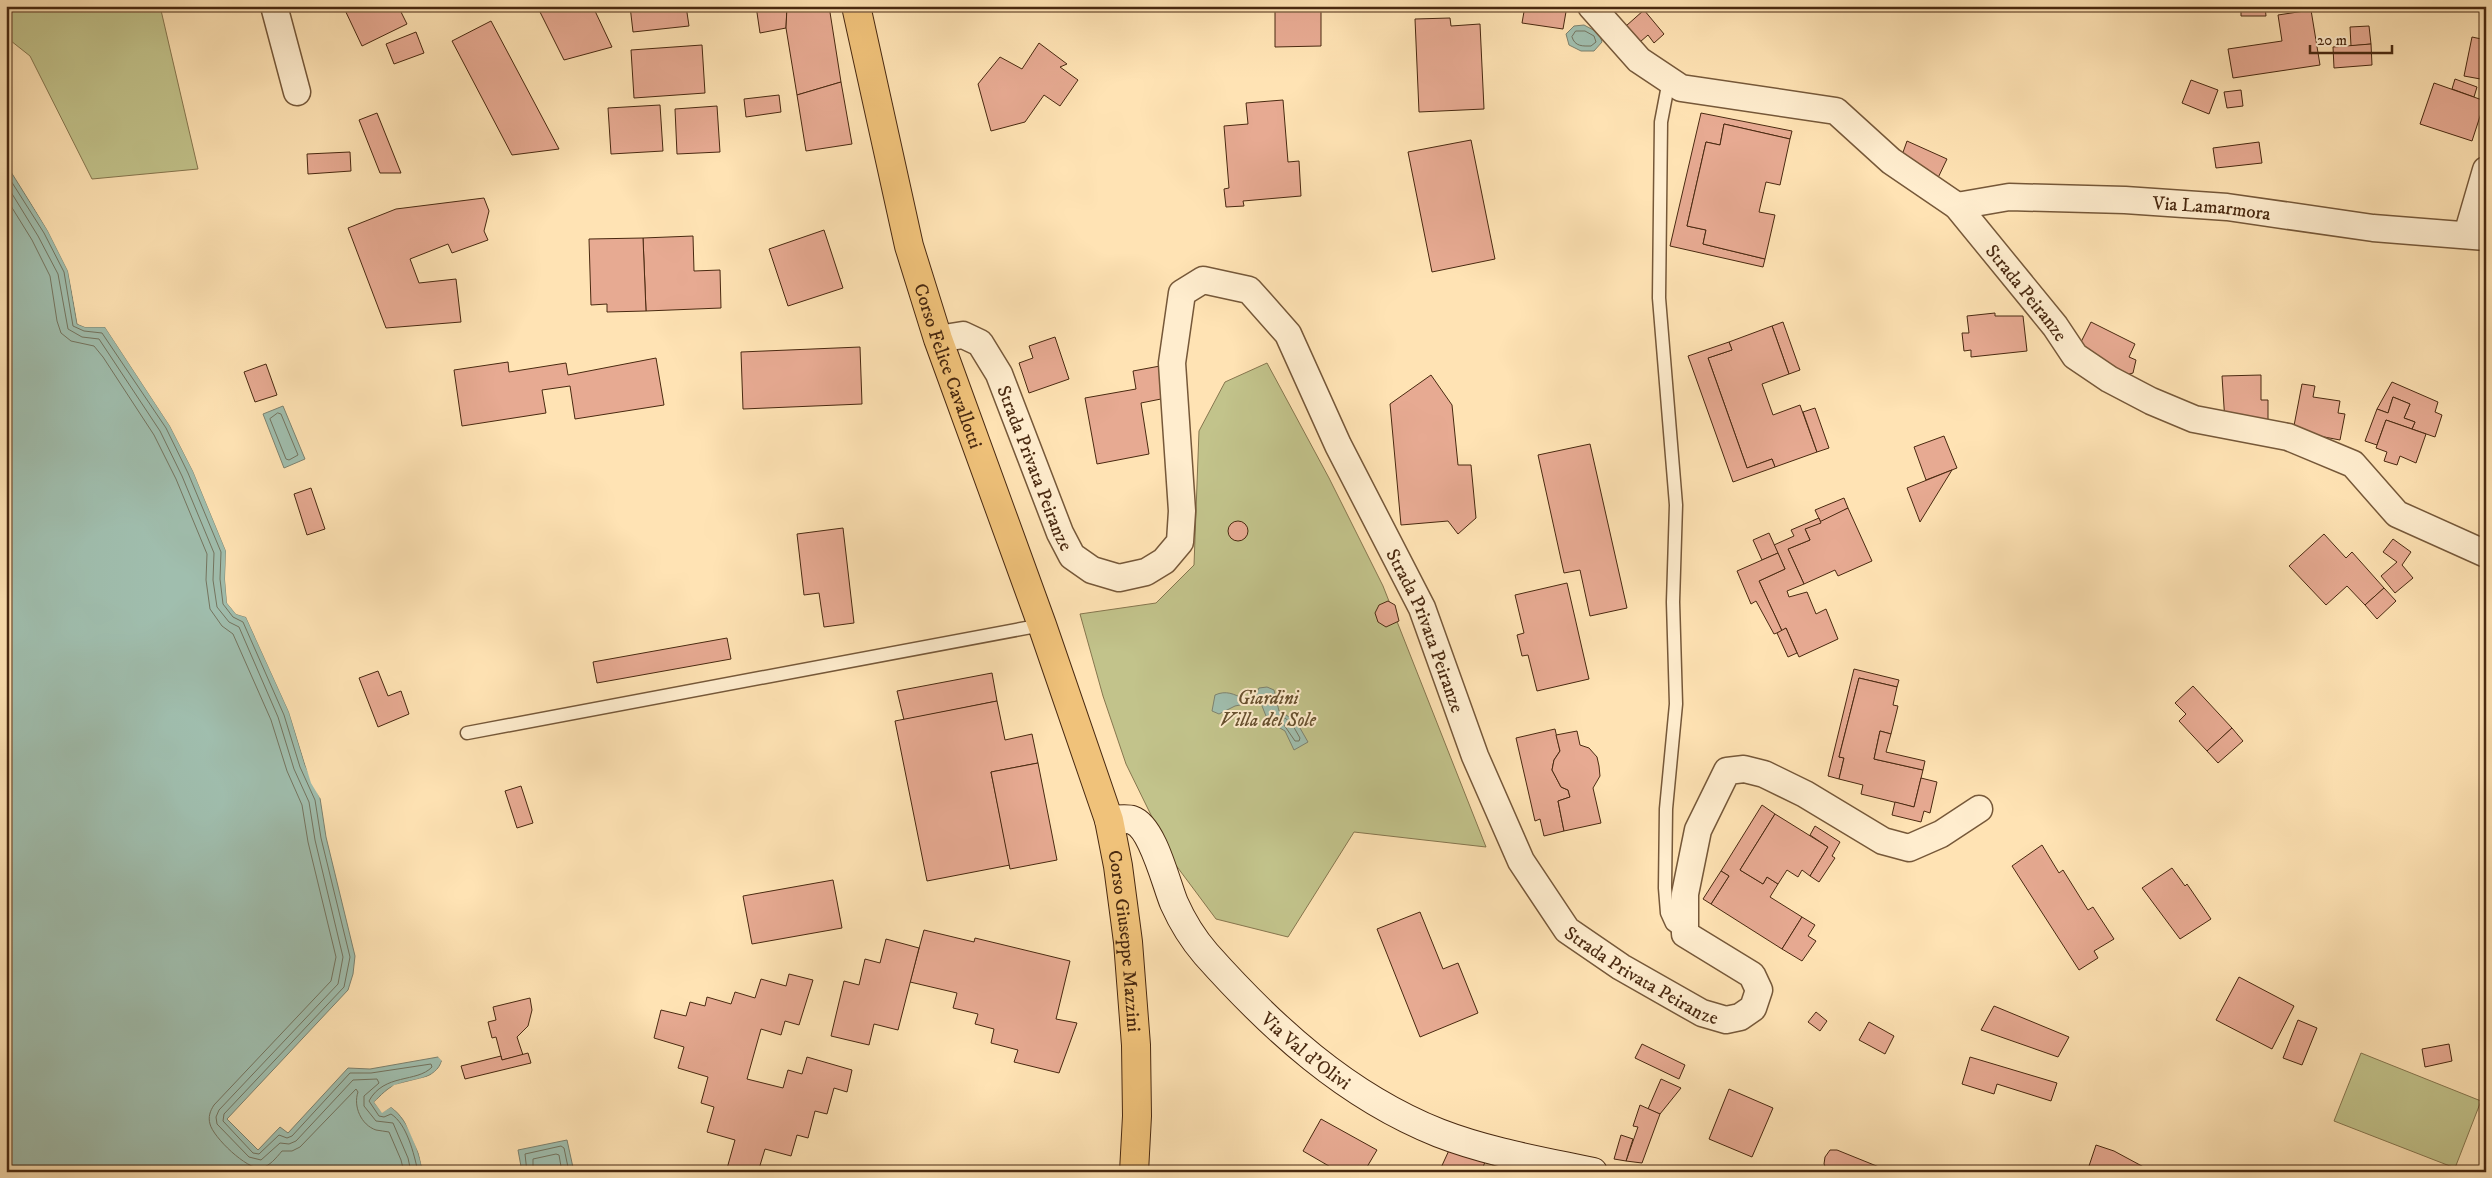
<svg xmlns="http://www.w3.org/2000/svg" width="2492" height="1178" font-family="'IM FELL DW Pica',serif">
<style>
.green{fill:#c2c38b;stroke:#86764e}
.water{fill:#a0beae;stroke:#7d826f}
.pier{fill:#ffe3b4}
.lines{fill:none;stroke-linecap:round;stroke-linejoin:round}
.shore{stroke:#74745f;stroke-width:1}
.building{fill:#e7aa92;stroke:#492910}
.lane-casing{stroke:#765839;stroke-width:15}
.street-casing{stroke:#765839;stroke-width:29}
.secondary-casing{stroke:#492910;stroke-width:30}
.primary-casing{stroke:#492910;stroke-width:30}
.lane{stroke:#ffedce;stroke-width:12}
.street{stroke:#ffedce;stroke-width:26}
.secondary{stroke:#ffedce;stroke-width:28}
.primary{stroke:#f0c27a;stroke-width:28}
.labels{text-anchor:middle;stroke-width:4;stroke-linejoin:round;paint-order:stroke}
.street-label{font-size:19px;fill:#492910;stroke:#ffedce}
.park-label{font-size:19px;font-style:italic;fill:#67502f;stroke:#ffedce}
</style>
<rect width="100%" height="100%" fill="#ffe3b4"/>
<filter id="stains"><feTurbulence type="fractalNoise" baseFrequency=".004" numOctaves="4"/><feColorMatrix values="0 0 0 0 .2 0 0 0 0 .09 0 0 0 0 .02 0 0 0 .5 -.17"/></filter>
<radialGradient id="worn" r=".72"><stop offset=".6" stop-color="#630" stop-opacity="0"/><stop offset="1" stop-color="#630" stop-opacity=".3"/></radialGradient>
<g class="green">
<polygon points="6,6 160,6 198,169 92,179 30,56 6,37"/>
<polygon points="1267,363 1329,478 1383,586 1486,847 1354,832 1288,937 1216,919 1175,864 1126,764 1103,696 1080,614 1156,603 1194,565 1199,431 1225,382"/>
<polygon points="2361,1053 2481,1101 2455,1168 2334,1121"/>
</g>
<g class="water">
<polygon points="1584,25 1599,33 1602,42 1594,51 1581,51 1569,45 1566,34 1574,26"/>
<path d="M6,164L48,231L68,271L77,324L85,327H105L170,426L193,471L226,551L225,579L227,603L236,614L246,617L289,712L305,765L320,798L326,837L355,956L353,974L348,990L227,1119L258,1150L280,1127L288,1133L348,1068L370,1069L438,1057L442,1060C435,1081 413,1078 396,1085C388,1087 380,1096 374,1102L382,1112L391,1107C410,1122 418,1149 423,1172H6Z"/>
<polygon points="283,406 305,459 284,468 263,414"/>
<path d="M1267,687L1274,690L1279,711L1296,721L1308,742L1294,750L1285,731L1268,721L1260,701L1235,706L1219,714L1212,711L1215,695C1226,690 1234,694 1244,699L1256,694L1259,688Z"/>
<polygon points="567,1140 574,1172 522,1172 518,1150"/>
</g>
<g class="pier">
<polygon points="6,161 36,205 63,253 71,270 80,322 107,325 173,425 195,470 228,551 227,579 230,602 238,612 249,616 291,712 307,764 322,799 320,798 311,783 289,712 246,617 236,614 227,603 225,579 226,551 193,471 170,426 105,327 85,327 78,324 68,271 48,231"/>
<polygon points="440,1055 444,1060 442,1068 432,1078 395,1087 377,1102 383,1109 392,1105 404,1114 422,1153 425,1172 423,1172 419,1154 402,1115 391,1107 382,1113 374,1102 394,1085 430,1076 440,1067 442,1061 438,1057"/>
</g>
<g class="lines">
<g class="shore">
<path d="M1576,31H1585L1594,36L1596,42L1591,46C1583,46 1575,47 1572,37Z"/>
<path d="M6,173L44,233L64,272L73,326L84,331L102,333L166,428L188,473L221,552L220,579L223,604L233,617L243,622L284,715L300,767L315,800L321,838L350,957L344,987L224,1114L223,1121L253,1153L259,1154L279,1135L287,1138L292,1136L350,1073H371L431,1064L432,1067C417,1083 384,1073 369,1101L379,1116L384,1117L391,1114C407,1124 414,1154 418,1172"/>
<polyline points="6,184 38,236 58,274 68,329 82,337 99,339 160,431 182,476 214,553 213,580 217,607 229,622 239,627 278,717 294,769 309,802 315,840 343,957 338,984 219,1110 216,1117 217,1124 249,1157 261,1160 280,1143 289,1144 296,1141 353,1080 377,1079 379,1083 364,1096 364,1106 376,1121 393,1123 408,1158 411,1172"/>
<path d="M6,198L32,240L50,276L57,321L61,333L71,341L94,346L103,357L154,435L176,479L207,554L206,580L210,609L222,626L233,634L271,720L287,771L302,805L308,842L336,957L331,981L214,1105C210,1111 208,1117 210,1124C213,1137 247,1170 261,1168C270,1166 276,1158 282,1151H292L300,1147L356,1089L358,1092C353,1106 361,1125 376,1130C380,1131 385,1131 389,1132L401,1160L404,1172"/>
<polygon points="278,413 281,414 298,455 289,460 286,459 270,419"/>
<polygon points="1285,718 1292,724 1300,738 1299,741 1295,741 1282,722"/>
<polyline points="527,1172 525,1154 561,1146 564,1148 569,1172"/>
<polyline points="533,1172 533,1159 556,1154 559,1155 562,1172"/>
</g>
</g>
<g class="building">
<polygon points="348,6 398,6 407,24 362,46 344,8"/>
<polygon points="537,6 602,6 595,11 612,47 564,60"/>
<polygon points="630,6 686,6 689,26 633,32"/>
<polygon points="756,6 787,6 786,28 760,33"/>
<polygon points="787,6 829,6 841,82 797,95 786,28"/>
<polygon points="1525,6 1567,6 1563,29 1522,23"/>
<polygon points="2241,6 2265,6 2266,16 2241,16"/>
<polygon points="1321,8 1321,46 1275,47 1275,9"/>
<polygon points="1644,10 1664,34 1654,43 1648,35 1640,42 1626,26"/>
<polygon points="2311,10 2320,65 2233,78 2228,49 2282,41 2278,15"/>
<polygon points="1450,18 1451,26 1480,24 1484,109 1419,112 1415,19"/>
<polygon points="491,21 559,149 512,155 452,41"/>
<polygon points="2369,26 2371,44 2351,46 2350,27"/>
<polygon points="416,32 424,53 394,64 386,44"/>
<polygon points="2472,37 2486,40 2486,80 2464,76"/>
<polygon points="1039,43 1067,64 1060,67 1078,80 1060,106 1044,95 1025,122 991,131 978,84 1000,57 1022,69"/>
<polygon points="2371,44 2372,65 2334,68 2333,47"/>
<polygon points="702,45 705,93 634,98 631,50"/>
<polygon points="2455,79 2477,87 2474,97 2452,89"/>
<polygon points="2191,80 2218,90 2209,114 2182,103"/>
<polygon points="841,82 852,144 806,151 797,95"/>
<polygon points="2434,83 2485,101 2472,141 2420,124"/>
<polygon points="2241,90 2243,106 2227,108 2224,92"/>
<polygon points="779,95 781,112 746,117 744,99"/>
<polygon points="1283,100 1288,162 1299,161 1301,196 1243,201 1244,206 1226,207 1224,189 1229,188 1224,126 1248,124 1246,103"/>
<polygon points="660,105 663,151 611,154 608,108"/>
<polygon points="717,106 720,152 677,154 675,109"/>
<polygon points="377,113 401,173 380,173 359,120"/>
<polygon points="1701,113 1792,131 1790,139 1724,124 1720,145 1706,142 1687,226 1706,230 1703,244 1765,259 1763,267 1670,246"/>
<polygon points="1724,124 1790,139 1780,185 1766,182 1759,212 1775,215 1765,259 1703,244 1706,230 1687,226 1706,142 1720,145"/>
<polygon points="1471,140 1495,259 1432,272 1408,152"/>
<polygon points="1907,141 1947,159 1936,182 1901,158"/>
<polygon points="2259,142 2262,163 2216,168 2213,148"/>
<polygon points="350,152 351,171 308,174 307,154"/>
<polygon points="484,198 489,211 484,231 488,240 452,253 448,244 410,259 419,283 456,279 461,322 386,328 348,228 396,209"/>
<polygon points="824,230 843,288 788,306 769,249"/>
<polygon points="693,236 694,271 720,270 721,308 646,311 643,238"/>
<polygon points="643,238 646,311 607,312 607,304 591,305 589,239"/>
<polygon points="1995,313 1995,316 2023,316 2027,351 1971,357 1971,350 1964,351 1962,333 1969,333 1967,316"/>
<polygon points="1783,322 1800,370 1789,374 1772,326"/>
<polygon points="2091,322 2135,344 2129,357 2136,360 2133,373 2126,375 2078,348"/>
<polygon points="1772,326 1789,374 1762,384 1773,415 1800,405 1817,452 1775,467 1772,459 1747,468 1708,358 1732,350 1729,342"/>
<polygon points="1055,337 1069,379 1029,393 1019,363 1033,358 1029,346"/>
<polygon points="1729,342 1732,350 1708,358 1747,468 1772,459 1775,467 1733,482 1688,356"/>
<polygon points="860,347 862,404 743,409 741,352"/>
<polygon points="656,358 664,405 575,419 570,386 542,390 546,413 462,426 454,370 508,362 509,372 566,363 568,375"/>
<polygon points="266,364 277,395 255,402 244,372"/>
<polygon points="1160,366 1166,398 1141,403 1149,454 1097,464 1085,398 1136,389 1133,371"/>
<polygon points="1431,375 1452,405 1458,465 1471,465 1476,518 1458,534 1448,521 1401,525 1390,404"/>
<polygon points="2261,375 2261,400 2268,400 2268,421 2225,422 2222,376"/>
<polygon points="2392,382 2438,402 2435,412 2442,415 2435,437 2412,429 2415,422 2404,418 2410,404 2393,397 2388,413 2377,409"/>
<polygon points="2302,384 2315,386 2313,397 2340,401 2338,413 2345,414 2340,440 2293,431"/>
<polygon points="2393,397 2410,404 2404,418 2415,422 2412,429 2386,420 2377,445 2365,441 2377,409 2388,413"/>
<polygon points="1815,408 1829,448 1817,452 1803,412"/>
<polygon points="2386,420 2426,434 2416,463 2400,456 2397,465 2384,461 2387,452 2376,448"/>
<polygon points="1944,436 1957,468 1926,480 1914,447"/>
<polygon points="1590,444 1627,608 1590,616 1580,570 1564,573 1538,455"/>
<polygon points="1952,470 1920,522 1907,488"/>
<polygon points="311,488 325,529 307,535 294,494"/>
<polygon points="1844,498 1848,508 1821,523 1815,510"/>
<polygon points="1848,508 1872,561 1838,576 1835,570 1804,584 1788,549 1810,540 1805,529"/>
<polygon points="1819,518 1821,523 1805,529 1810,540 1788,549 1804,584 1787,591 1789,597 1807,592 1816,614 1826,609 1838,639 1799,657 1786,628 1782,631 1759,581 1785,569 1774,545 1794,536 1791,530"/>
<circle cx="1238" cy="531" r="10"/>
<polygon points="843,528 854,623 824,627 819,593 804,595 797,534"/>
<polygon points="1769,533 1778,553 1762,560 1753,540"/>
<polygon points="2324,534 2346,558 2352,552 2384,588 2365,605 2347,586 2326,605 2289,566"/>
<polygon points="2393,539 2411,552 2402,565 2413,578 2395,593 2381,576 2397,562 2383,552"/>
<polygon points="1778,553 1785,569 1759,581 1782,631 1774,634 1756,601 1751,604 1737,571"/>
<polygon points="1567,583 1589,679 1537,691 1528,655 1522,656 1517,635 1524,633 1515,595"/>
<polygon points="2384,588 2396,601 2377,619 2365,605"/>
<polygon points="1388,601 1395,605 1399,621 1386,627 1378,622 1375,613 1379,605"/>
<polygon points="1786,628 1797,653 1788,657 1777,633"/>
<polygon points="727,638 731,659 597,683 593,662"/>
<polygon points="1854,669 1899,680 1897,687 1859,678 1839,757 1844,758 1839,779 1828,776"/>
<polygon points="378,671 388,696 401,691 409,714 378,727 359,678"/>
<polygon points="992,673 997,701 904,720 897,691"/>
<polygon points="1859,678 1897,687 1893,705 1898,706 1891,734 1880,731 1874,759 1923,770 1914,807 1861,794 1863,785 1839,779 1844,758 1839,757"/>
<polygon points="2193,686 2232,728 2207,751 2179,721 2186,714 2175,703"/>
<polygon points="997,701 1005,740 1032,734 1038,763 991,772 1010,865 927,881 895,721"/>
<polygon points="2232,728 2243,741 2218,763 2207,751"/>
<polygon points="1555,729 1560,751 1554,760 1552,770 1561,787 1568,790 1570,797 1558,801 1564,831 1544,836 1540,819 1535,821 1516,738"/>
<polygon points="1577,731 1580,745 1589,748 1597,757 1599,766 1600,776 1593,788 1601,823 1564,831 1558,801 1570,797 1568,790 1561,787 1552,770 1554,760 1560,751 1556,735"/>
<polygon points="1880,731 1891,734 1886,752 1925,761 1923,770 1874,759"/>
<polygon points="1038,763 1057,860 1010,869 991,772"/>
<polygon points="1921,778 1937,782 1930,813 1924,811 1921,822 1892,815 1895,802 1914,807"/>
<polygon points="521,786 533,823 517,828 505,791"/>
<polygon points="1762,805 1775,814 1740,870 1763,884 1767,877 1778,884 1770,897 1802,917 1782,949 1711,904 1729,876 1721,871"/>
<polygon points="1775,814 1828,847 1810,876 1802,870 1798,877 1787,870 1778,884 1767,877 1763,884 1740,870"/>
<polygon points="1815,826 1840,842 1832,856 1835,858 1819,882 1810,876 1828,847 1810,835"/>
<polygon points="2042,845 2059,873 2063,870 2088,910 2093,907 2114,939 2094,951 2098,958 2079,970 2012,866"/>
<polygon points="2172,868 2185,886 2187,884 2211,919 2180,939 2142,888"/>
<polygon points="1721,871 1729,876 1711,904 1703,899"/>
<polygon points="833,880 842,928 752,944 743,896"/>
<polygon points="1420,912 1443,969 1458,963 1478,1013 1420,1037 1377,929"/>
<polygon points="1802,917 1815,925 1808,936 1816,941 1802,961 1782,949"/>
<polygon points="924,930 974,942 975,938 1070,961 1056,1019 1077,1023 1059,1073 1014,1062 1018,1050 991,1043 994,1029 975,1024 978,1014 953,1008 957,993 910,982"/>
<polygon points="886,939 919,948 898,1030 874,1024 869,1045 831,1036 844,981 859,985 865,959 880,963"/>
<polygon points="789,974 813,980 799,1025 785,1021 781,1035 761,1029 747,1079 783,1088 788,1070 802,1074 807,1057 852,1070 847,1092 834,1088 827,1114 815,1111 808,1138 797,1135 791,1156 765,1149 758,1172 726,1172 735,1140 707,1132 714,1107 701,1103 708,1077 678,1068 684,1047 654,1038 661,1010 686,1016 690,1002 705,1006 707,997 731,1004 735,992 755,998 761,979 786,986"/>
<polygon points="2239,977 2294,1006 2272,1049 2216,1020"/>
<polygon points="530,998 532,1010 528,1026 517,1037 523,1055 502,1060 496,1037 492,1038 488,1022 496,1020 493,1007"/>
<polygon points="1994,1006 2069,1037 2058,1057 1981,1030"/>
<polygon points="1816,1012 1827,1021 1820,1031 1808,1022"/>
<polygon points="2298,1020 2317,1028 2302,1065 2283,1058"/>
<polygon points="1869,1022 1894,1036 1885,1054 1859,1040"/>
<polygon points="1642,1044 1685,1065 1679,1079 1635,1058"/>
<polygon points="2449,1044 2452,1061 2425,1067 2422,1049"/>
<polygon points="528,1053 531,1063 465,1079 461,1066 501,1056 502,1060"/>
<polygon points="1970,1057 2057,1083 2051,1101 1997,1084 1994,1094 1962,1084"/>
<polygon points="1661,1079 1681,1088 1660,1114 1648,1109"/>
<polygon points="1729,1089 1773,1108 1752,1157 1709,1139"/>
<polygon points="1640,1105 1660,1114 1642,1163 1626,1161 1638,1127 1633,1126"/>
<polygon points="1321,1119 1377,1150 1364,1172 1332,1172 1334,1169 1303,1151"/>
<polygon points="1621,1135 1633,1139 1626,1161 1614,1159"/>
<polygon points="2096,1145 2114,1151 2153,1172 2087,1172"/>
<polygon points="1451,1146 1485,1162 1481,1172 1439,1172"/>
<polygon points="1830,1150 1837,1150 1884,1169 1883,1172 1828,1172 1824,1164 1825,1157"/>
<polygon points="1493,1165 1522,1171 1522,1172 1492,1172"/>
<polygon points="1760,1167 1790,1172 1759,1172"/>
</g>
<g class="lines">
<g class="lane-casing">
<g id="lane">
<polyline points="1669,80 1661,122 1659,298 1676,505 1673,602 1676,704 1666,809 1665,888 1667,913 1672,924 1685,934"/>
<polyline points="467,733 1042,625"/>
</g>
</g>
<g class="street-casing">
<g id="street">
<polyline points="274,6 297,92"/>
<path id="s1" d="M1591,6L1639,60L1681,88L1836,111L1891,161L1957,206L2055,326L2075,356L2109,379L2151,401L2194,419L2288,437L2353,464L2397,514L2486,554"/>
<path id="s2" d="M1957,206L2009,197L2125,200L2227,207L2373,228L2486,237"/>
<polyline points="2467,235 2486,170"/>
<path id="s3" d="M938,339L963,335L980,343L999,374L1060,533L1072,556L1092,570L1119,578L1146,572L1164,561L1180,542L1182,511L1172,363L1182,293L1203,280L1249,290L1288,334L1338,445L1422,608L1475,756L1521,861L1567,930L1621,967L1702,1013L1726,1020L1740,1017L1753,1008L1759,990L1752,975L1685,934V894L1698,830L1727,771L1744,769L1764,774L1805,794L1883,841L1909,848L1941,834L1979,809"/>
</g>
</g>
<g class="secondary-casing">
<g id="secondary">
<path id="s4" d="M1109,820C1116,820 1126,818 1132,820C1153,827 1166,884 1174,903C1182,921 1193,939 1206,954C1272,1028 1346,1096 1439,1133C1488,1152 1541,1161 1593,1172"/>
</g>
</g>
<g class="primary-casing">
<g id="primary">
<path id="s5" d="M856,6L909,246L938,339L1042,625L1109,820L1118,866L1128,942L1136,1045L1137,1116L1134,1172"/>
</g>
</g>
<use href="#lane" class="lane"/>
<use href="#street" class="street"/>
<use href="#secondary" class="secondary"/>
<use href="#primary" class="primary"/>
</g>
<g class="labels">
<g class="street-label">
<text dy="7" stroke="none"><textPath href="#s2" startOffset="256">Via Lamarmora</textPath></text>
<text dy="7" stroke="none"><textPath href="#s1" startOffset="545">Strada Peiranze</textPath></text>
<text dy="7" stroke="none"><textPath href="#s5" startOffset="372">Corso Felice Cavallotti</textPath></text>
<text dy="7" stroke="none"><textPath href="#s3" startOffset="181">Strada Privata Peiranze</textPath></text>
<text dy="7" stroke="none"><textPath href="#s3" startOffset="1111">Strada Privata Peiranze</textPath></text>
<text dy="7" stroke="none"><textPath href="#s5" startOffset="976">Corso Giuseppe Mazzini</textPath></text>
<text dy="7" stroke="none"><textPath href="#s3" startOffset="1531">Strada Privata Peiranze</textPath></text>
<text dy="7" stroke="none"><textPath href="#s4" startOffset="318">Via Val d'Olivi</textPath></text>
</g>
<g class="park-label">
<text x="1268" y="704">Giardini<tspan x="1268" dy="22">Villa del Sole</tspan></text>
</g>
</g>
<rect width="2492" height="1178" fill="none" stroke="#ffe3b4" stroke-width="25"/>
<rect x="8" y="8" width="2477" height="1163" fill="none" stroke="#492910" stroke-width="2.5"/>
<rect x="12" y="12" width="2467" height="1153" fill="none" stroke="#492910"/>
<path d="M2310 45v8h82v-8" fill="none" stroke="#492910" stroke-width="2.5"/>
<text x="2317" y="45" font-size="15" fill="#492910" stroke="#ffedce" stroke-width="4" paint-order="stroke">20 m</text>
<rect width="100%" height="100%" filter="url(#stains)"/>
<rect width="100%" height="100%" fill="url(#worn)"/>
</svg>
